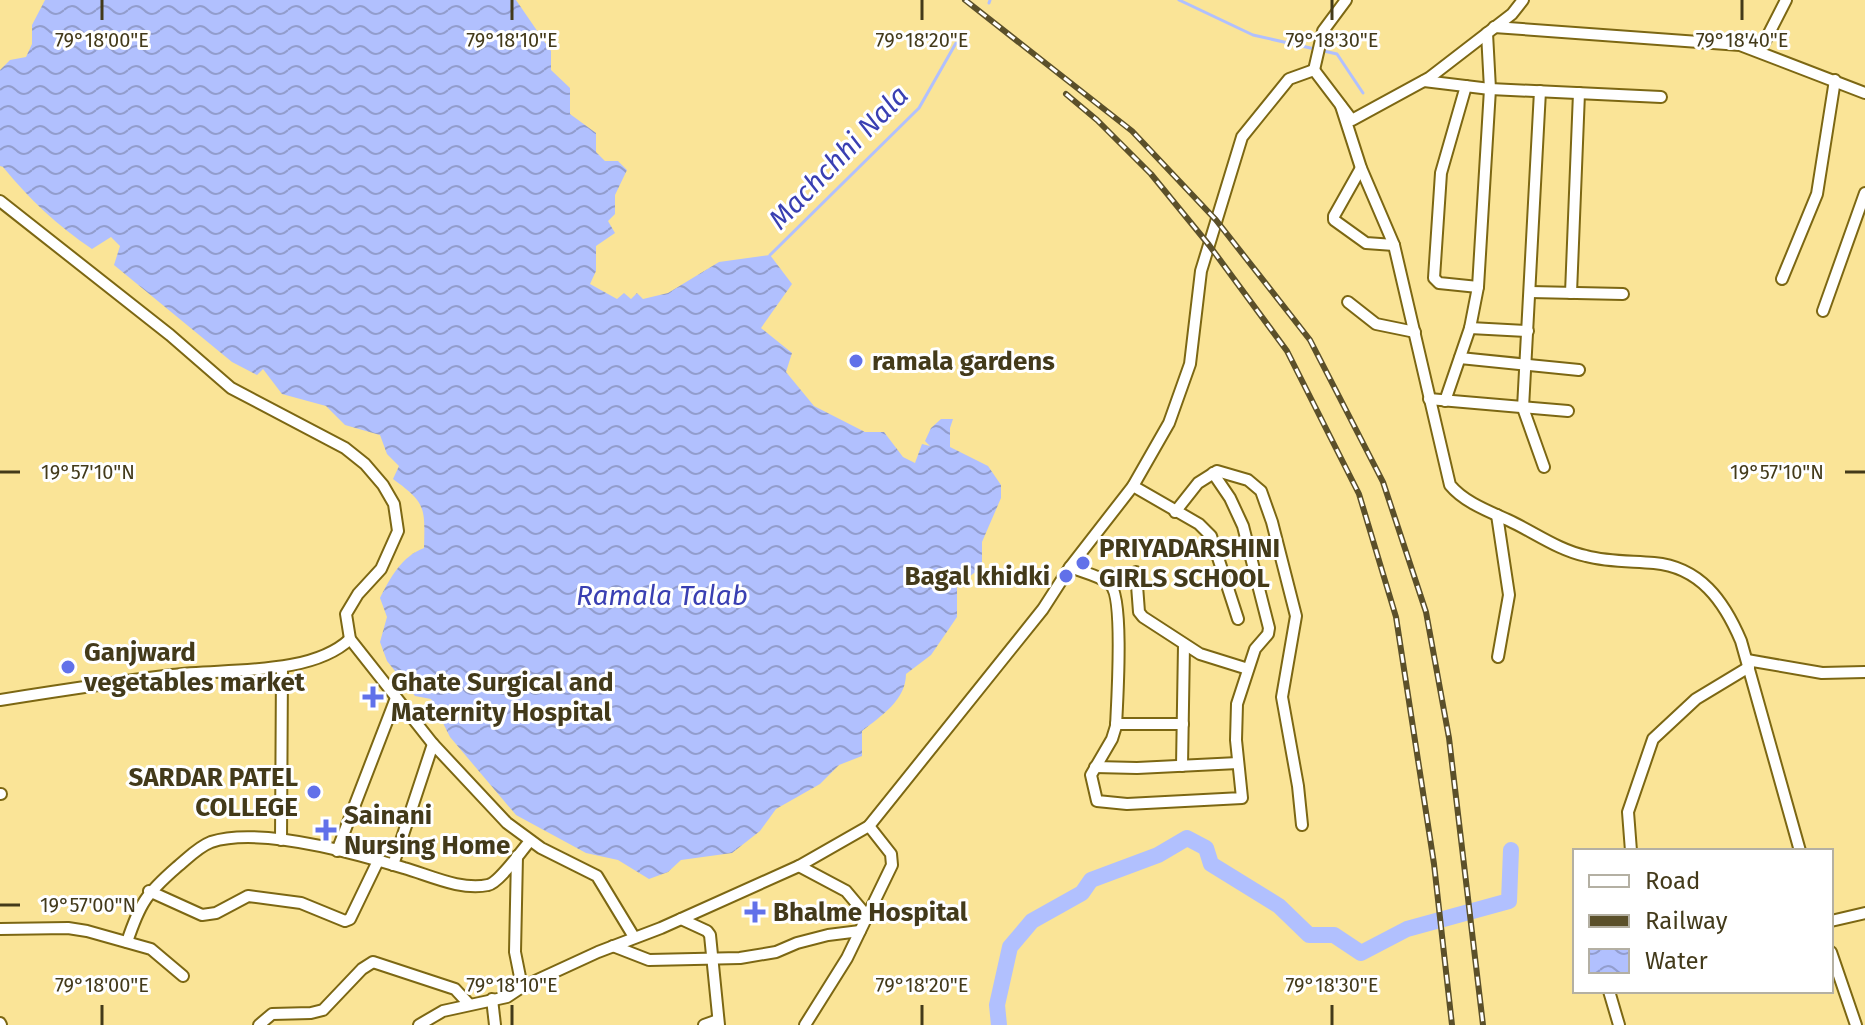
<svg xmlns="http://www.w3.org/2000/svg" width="1865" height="1025" font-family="'Fira Sans',sans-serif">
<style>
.water{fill:url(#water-waves)}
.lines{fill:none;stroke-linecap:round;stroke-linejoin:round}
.stream{stroke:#b1c0fe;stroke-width:3}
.river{stroke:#b1c0fe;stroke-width:16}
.minor-casing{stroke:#7c6713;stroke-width:14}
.minor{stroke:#fff;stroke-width:10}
.rail-casing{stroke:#5b502a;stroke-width:6}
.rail{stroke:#fff;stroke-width:3;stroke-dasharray:9;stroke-linecap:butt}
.ticks{fill:none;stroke:#433a1a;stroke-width:3}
.poi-dot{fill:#6171e9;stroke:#fff;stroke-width:3}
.labels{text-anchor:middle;stroke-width:6;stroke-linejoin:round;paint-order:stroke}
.poi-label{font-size:26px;font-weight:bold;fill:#433a1a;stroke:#fff;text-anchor:start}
.water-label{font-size:28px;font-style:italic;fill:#393fb2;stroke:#fff}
.ticks-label{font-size:20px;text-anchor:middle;fill:#433a1a;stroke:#fff;stroke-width:6;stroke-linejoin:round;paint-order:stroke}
</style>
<defs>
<pattern id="water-waves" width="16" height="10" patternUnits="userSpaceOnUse" patternTransform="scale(2)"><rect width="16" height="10" fill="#b1c0fe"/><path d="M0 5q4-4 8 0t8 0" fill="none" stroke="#929dcd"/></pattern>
</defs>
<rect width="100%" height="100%" fill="#fae497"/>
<path class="water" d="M45,0H516L551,51V70L570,88V114L596,133V152L605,161H618L627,170L615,195V214L608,221L615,233L596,246V271L590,284L617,299L624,293L631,299L637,293L643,299L668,293L719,262L770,255L792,284L761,328L792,353L786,372L814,406L865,432H884L903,457L915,463L922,444L930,446L925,441L931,428L941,419H953L950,428V447L988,466L1001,485V498L982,542V567L957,586V617L931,655L906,674C906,700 881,716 862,731V756L839,765L820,784L776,809L760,831L732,853L681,860L668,872L649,879L618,860L586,853L516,815L450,737L431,699L415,696L387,661L380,642L387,617L380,598C390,578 402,556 424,548C425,507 426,503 393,479L399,466L387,454L380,435L345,425L326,406L282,394L263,369L257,375L232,362L114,265L120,246L111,237L92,249C58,226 29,199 3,167L0,166V70L10,60L26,57L32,44V25Z"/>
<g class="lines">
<g class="stream">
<polyline points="1179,0 1253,35 1337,54 1363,93"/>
<polyline points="989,3 990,0"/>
<polyline points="770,255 919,108 956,43"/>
</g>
<polyline class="river" points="999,1025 997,1005 1010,947 1032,921 1082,893 1091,880 1158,855 1187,838 1206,848 1211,864 1279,906 1309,935 1334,935 1361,953 1407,929 1509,901 1511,850"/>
<g class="minor-casing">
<g id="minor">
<polyline points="1494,27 1740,45 1865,93"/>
<polyline points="1760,51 1786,0"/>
<polyline points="1314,70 1352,120 1429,78 1512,14 1523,0"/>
<polyline points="1314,70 1323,31 1346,0"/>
<polyline points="1424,81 1490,89 1661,97"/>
<polyline points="1466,86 1441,173 1434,278 1439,283 1478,287"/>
<polyline points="1540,91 1523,408 1544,467"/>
<path d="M1341,106L1361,168L1394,245L1450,485C1464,502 1488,511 1508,520C1534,532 1558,550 1586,556C1608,562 1632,561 1654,563C1700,567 1724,601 1741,641L1800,851"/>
<polyline points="1361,168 1334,216 1334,220 1366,243 1394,245"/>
<polyline points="0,201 170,335 231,388 345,448 365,464 383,485 394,504 398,531 381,569 358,594 346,614 350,639 433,744 507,823 541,848 597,876 634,937"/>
<polyline points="1782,279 1817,194 1835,80"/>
<polyline points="1530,292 1623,294"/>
<polyline points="1571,293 1579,93"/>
<polyline points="1348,302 1376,324 1415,332"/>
<polyline points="1823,311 1865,193"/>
<polyline points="1470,328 1528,331"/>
<polyline points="1460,358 1579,370"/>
<polyline points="1429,399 1568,411"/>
<polyline points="1445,401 1470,328 1478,287 1490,89 1487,33"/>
<polyline points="1133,486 1199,524 1211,536 1238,619"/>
<polyline points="1175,512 1198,483 1217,471 1248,480 1261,491 1272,522 1296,616 1282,697 1298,786 1302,825"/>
<polyline points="1497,515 1509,595 1498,657"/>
<path d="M1070,567C1082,572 1101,576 1110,584C1124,597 1117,704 1116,726L1112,739L1091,775L1097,801L1127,804L1242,798L1236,740L1237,704L1255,649L1268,634L1269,628L1243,526L1230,498L1213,473"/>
<polyline points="1136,572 1139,612 1143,617 1200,654 1248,669"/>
<polyline points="1747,660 1822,673 1865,672"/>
<path d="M0,700C57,691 114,682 172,675C223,668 310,677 350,639"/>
<polyline points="1116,724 1183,724"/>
<polyline points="1182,766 1184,645"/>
<polyline points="1095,767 1137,768 1238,763"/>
<polyline points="0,794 1,794"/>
<polyline points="281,840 282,667"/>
<polyline points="337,851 396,698"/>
<polyline points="1631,851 1628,812 1653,739 1696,699 1749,667"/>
<polyline points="517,856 515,952 522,987"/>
<polyline points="393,865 433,744"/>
<polyline points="799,866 846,891 867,916"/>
<polyline points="149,891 202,915 216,913 248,896 301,903 345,921 350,919 378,861"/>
<polyline points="681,919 707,931 710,935 719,1025"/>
<polyline points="1831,921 1865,913"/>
<polyline points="0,929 68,928 87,931 151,949 183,976"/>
<path d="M127,942C140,903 146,894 177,867C188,858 198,847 211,842C260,826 355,853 404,868C429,875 461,891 488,885C499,883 521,851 530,841"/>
<polyline points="613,946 649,960 740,958 776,952 797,943 828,935 860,931"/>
<polyline points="1831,952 1856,1025"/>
<polyline points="1609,991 1619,1025"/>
<polyline points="492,999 495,1025"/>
<polyline points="0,1023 1,1025"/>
<polyline points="259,1025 272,1014 311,1013 323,1010 362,969 373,962 455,989 468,1003"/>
<polyline points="419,1025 443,1011 507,997 522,987 598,952 661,928 799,866 869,826 1043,609 1070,567 1133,486 1169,423 1190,364 1201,271 1242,137 1289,79 1314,70"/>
<polyline points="704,1025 718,1020"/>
<polyline points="805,1025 847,958 892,865 891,854 869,826"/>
</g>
</g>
<use href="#minor" class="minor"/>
<g class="rail-casing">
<g id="rail">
<polyline points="965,0 1132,131 1216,220 1310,340 1383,482 1426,612 1449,738 1483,1025"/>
<polyline points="1066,94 1097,120 1151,174 1209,245 1287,351 1359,494 1396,617 1434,864 1452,1025"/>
</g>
</g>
<use href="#rail" class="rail"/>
</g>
<path class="ticks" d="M102,0V20M512,0V20M922,0V20M1332,0V20M1742,0V20M0,472H20M1845,472H1865M0,905H20M102,1005V1025M512,1005V1025M922,1005V1025M1332,1005V1025"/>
<g class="poi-dot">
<circle cx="856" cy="361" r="8"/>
<circle cx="1083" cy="563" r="8"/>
<circle cx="1066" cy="576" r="8"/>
<circle cx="68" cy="667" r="8"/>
<path d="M369 685h8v8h8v8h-8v8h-8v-8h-8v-8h8z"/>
<circle cx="314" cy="792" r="8"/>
<path d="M322 818h8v8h8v8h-8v8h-8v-8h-8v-8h8z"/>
<path d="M751 900h8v8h8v8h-8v8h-8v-8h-8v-8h8z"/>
</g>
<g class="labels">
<g class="poi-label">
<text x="872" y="370">ramala gardens</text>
<text x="1099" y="557">PRIYADARSHINI<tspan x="1099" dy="30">GIRLS SCHOOL</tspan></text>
<text x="1050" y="585" text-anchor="end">Bagal khidki</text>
<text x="84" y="661">Ganjward<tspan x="84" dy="30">vegetables market</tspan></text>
<text x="391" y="691">Ghate Surgical and<tspan x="391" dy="30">Maternity Hospital</tspan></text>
<text x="298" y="786" text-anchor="end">SARDAR PATEL<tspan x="298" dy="30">COLLEGE</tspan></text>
<text x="344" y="824">Sainani<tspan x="344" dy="30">Nursing Home</tspan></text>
<text x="773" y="921">Bhalme Hospital</text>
</g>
<g class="water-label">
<text transform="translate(838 157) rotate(-46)" y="10">Machchhi Nala</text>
<text x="662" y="605">Ramala Talab</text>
</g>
</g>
<g class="ticks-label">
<text x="102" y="47">79°18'00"E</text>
<text x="512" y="47">79°18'10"E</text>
<text x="922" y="47">79°18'20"E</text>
<text x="1332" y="47">79°18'30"E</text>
<text x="1742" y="47">79°18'40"E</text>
<text x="88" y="479">19°57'10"N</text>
<text x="1777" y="479">19°57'10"N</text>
<text x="88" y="912">19°57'00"N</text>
<text x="102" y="992">79°18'00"E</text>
<text x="512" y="992">79°18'10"E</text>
<text x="922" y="992">79°18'20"E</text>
<text x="1332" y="992">79°18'30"E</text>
</g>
<rect x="1573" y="849" width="260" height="144" fill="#ffffff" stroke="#b4b0a3" stroke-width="2"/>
<rect x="1589" y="875" width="40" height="12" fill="#ffffff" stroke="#b4b0a3" stroke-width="2"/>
<text x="1645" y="889" font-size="24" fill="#433a1a">Road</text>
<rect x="1589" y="915" width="40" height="12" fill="#5b502a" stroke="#b4b0a3" stroke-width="2"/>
<text x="1645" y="929" font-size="24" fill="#433a1a">Railway</text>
<rect x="1589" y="949" width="40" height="24" fill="url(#water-waves)" stroke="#b4b0a3" stroke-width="2"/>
<text x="1645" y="969" font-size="24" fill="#433a1a">Water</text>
</svg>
